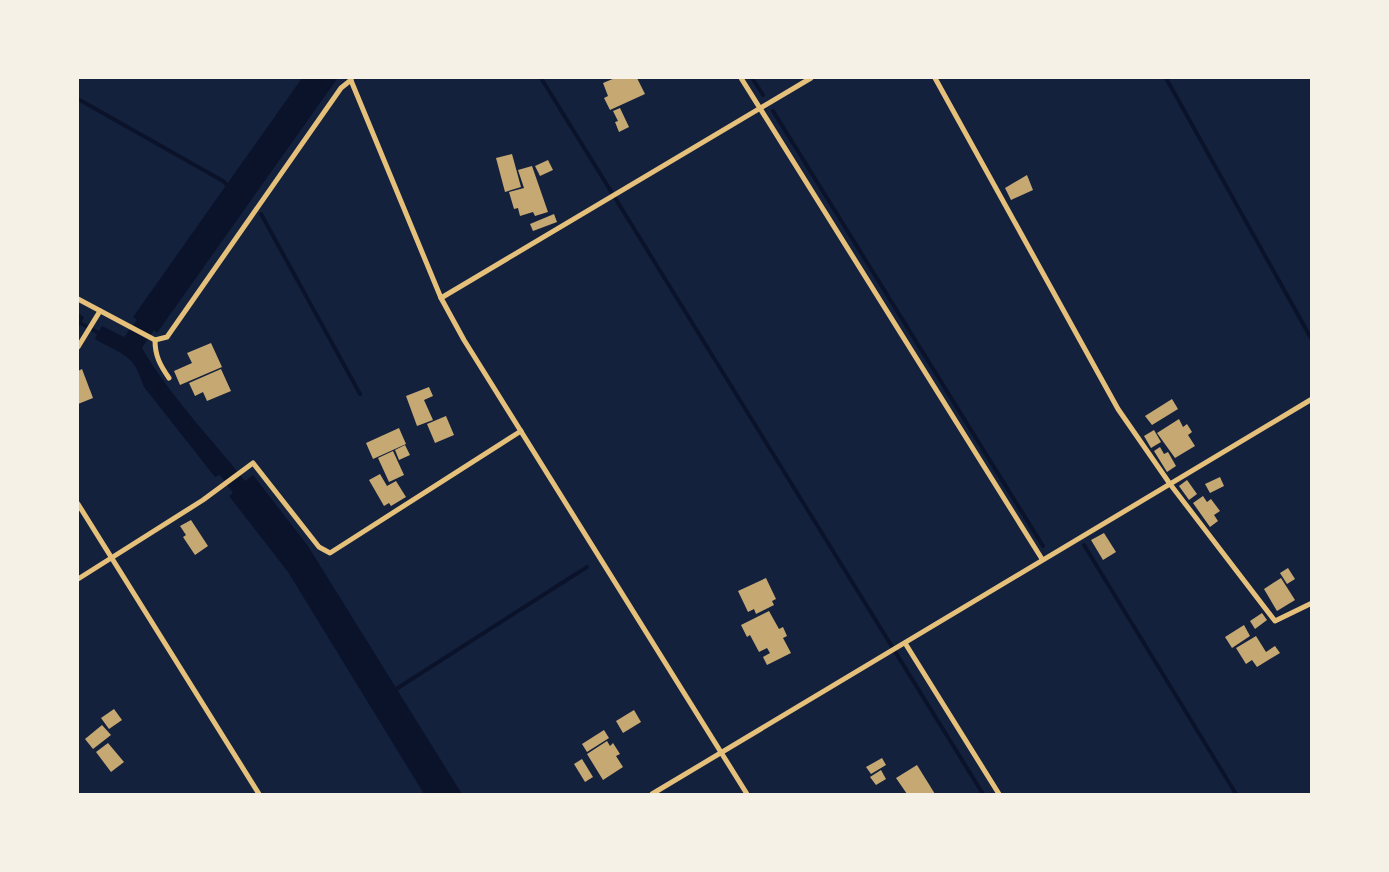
<svg xmlns="http://www.w3.org/2000/svg" width="1389" height="872" font-family="'Archivo Narrow',sans-serif">
<style>
.water{fill:#0b132b}
.lines{fill:none;stroke-linecap:round;stroke-linejoin:round}
.stream{stroke:#0b132b;stroke-width:4}
.building{fill:#c6a872}
.minor{stroke:#e5c07b;stroke-width:5}
</style>
<rect width="100%" height="100%" fill="#14213d"/>
<path class="water" d="M302,78L337,79L157,333L154,330L142,348C170,396 210,437 245,481L253,475L308,546L462,794H424L288,572L229,496L233,493L220,475L215,477L144,387C140,378 137,365 129,359C120,351 104,345 95,339L97,334L80,325L78,330V313L84,317L82,322L99,331L102,326L124,337L137,320L133,317Z"/>
<g class="lines">
<g class="stream">
<polyline points="541,78 983,794"/>
<polyline points="752,78 763,95"/>
<polyline points="1166,78 1312,340"/>
<polyline points="78,99 223,181 229,187"/>
<polyline points="773,111 1043,546"/>
<polyline points="261,214 360,394"/>
<polyline points="1084,545 1236,794"/>
<polyline points="393,691 587,567"/>
</g>
</g>
<g class="building">
<polygon points="615,78 637,78 645,94 610,110 604,98 608,96 603,83"/>
<polygon points="620,108 629,127 619,132 615,122 618,121 613,111"/>
<polygon points="512,154 521,187 505,192 496,158"/>
<polygon points="548,160 553,170 540,176 535,166"/>
<polygon points="532,166 548,212 535,216 533,212 520,216 518,208 514,209 509,192 524,188 518,170"/>
<polygon points="1027,175 1033,190 1011,200 1005,188"/>
<polygon points="554,214 557,222 533,231 530,224"/>
<polygon points="211,343 222,367 180,385 174,371 192,363 187,353"/>
<polygon points="82,369 93,398 78,404 78,371"/>
<polygon points="221,369 231,391 207,401 203,392 195,396 189,383"/>
<polygon points="429,387 433,396 424,400 433,420 417,426 406,396"/>
<polygon points="1172,399 1178,409 1152,425 1145,416"/>
<polygon points="446,416 454,435 435,443 427,424"/>
<polygon points="1179,419 1183,427 1187,424 1192,432 1188,435 1195,446 1175,458 1157,433"/>
<polygon points="399,428 406,444 373,459 366,443"/>
<polygon points="1154,430 1161,442 1151,448 1144,436"/>
<polygon points="405,445 410,455 399,460 395,450"/>
<polygon points="1160,447 1164,454 1168,452 1176,466 1167,472 1154,451"/>
<polygon points="393,451 404,475 389,482 378,458"/>
<polygon points="380,474 387,486 396,481 406,497 391,506 389,503 384,506 369,480"/>
<polygon points="1220,477 1224,486 1210,493 1205,484"/>
<polygon points="1187,480 1197,494 1189,500 1179,486"/>
<polygon points="1203,496 1207,502 1211,499 1220,511 1214,515 1218,521 1210,527 1193,503"/>
<polygon points="191,520 208,546 195,555 183,537 186,535 180,526"/>
<polygon points="1104,533 1116,552 1103,560 1091,540"/>
<polygon points="1288,568 1295,579 1287,584 1280,573"/>
<polygon points="766,578 776,599 772,601 774,605 756,614 754,609 748,612 738,591"/>
<polygon points="1281,578 1295,600 1277,611 1264,589"/>
<polygon points="769,611 779,629 783,627 787,636 783,638 791,653 767,665 763,657 770,653 767,648 759,652 750,635 747,637 741,625"/>
<polygon points="1262,613 1267,620 1255,629 1250,621"/>
<polygon points="1244,625 1250,636 1232,648 1225,637"/>
<polygon points="1256,636 1266,652 1275,646 1280,653 1257,667 1252,660 1246,664 1236,648"/>
<polygon points="114,709 122,720 109,729 101,718"/>
<polygon points="634,710 641,722 623,733 616,721"/>
<polygon points="102,725 111,735 93,749 85,739"/>
<polygon points="604,730 609,738 587,752 582,744"/>
<polygon points="607,741 610,746 613,743 620,754 616,756 623,767 603,780 587,754"/>
<polygon points="108,743 124,762 111,772 96,752"/>
<polygon points="882,758 886,765 871,774 866,767"/>
<polygon points="582,759 593,777 585,782 574,764"/>
<polygon points="917,765 935,794 907,794 896,778"/>
<polygon points="881,770 886,779 876,785 870,777"/>
</g>
<g class="lines">
<g class="minor">
<polyline points="350,78 441,298 464,340 747,794"/>
<polyline points="741,78 1042,559"/>
<polyline points="935,78 1118,409 1170,484 1275,621 1312,603"/>
<polyline points="441,298 811,78"/>
<polyline points="78,299 155,340 167,337 341,88 351,80"/>
<path d="M155,340C155,356 160,365 169,378"/>
<polyline points="78,347 100,311"/>
<polyline points="78,504 259,794"/>
<polyline points="78,579 203,500 253,463 319,547 330,553 521,431"/>
<polyline points="905,643 999,794"/>
<polyline points="652,794 1312,399"/>
</g>
</g>
<rect width="1389" height="872" fill="none" stroke="#f6f1e7" stroke-width="158"/>
</svg>
